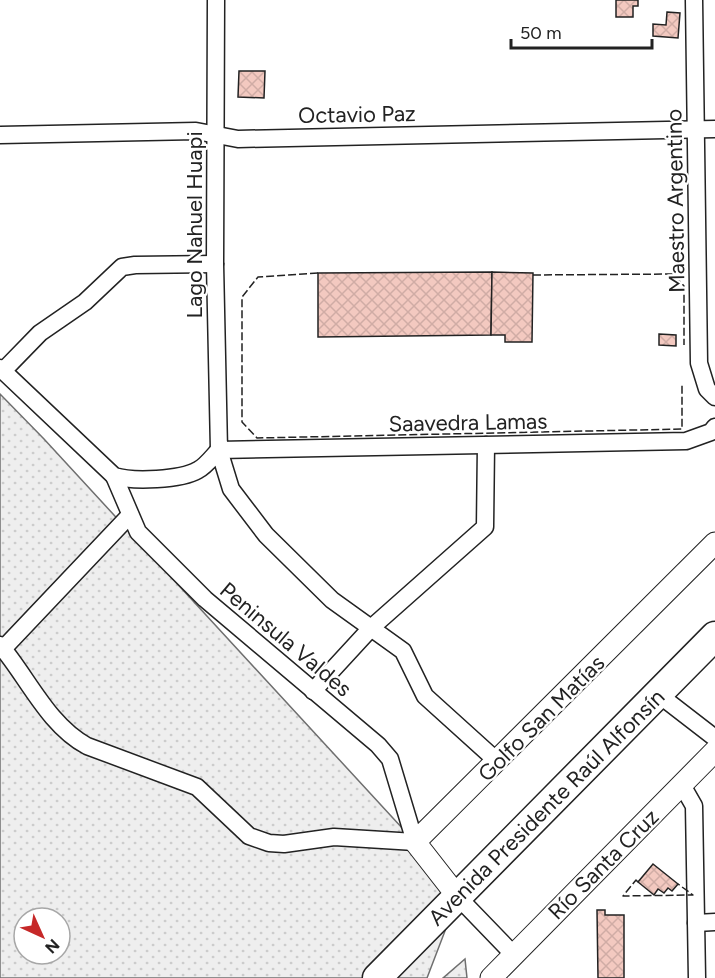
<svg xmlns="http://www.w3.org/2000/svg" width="715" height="978" font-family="Figtree,sans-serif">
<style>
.grass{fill:url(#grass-dots);stroke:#6f6f6f;stroke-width:1.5;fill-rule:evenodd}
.building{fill:url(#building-cross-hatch);stroke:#222;stroke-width:1.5}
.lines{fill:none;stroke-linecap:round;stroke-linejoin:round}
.minor-casing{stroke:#222;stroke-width:19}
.tertiary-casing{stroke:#222;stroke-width:23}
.trunk-casing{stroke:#222;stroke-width:31}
.minor{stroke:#fff;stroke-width:16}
.tertiary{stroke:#fff;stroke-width:21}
.trunk{stroke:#fff;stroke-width:28}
.fence{stroke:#222;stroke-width:1.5;stroke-dasharray:8 3;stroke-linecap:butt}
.labels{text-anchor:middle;stroke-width:4.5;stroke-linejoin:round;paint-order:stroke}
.street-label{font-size:22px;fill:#222;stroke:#fff}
</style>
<defs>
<pattern id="grass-dots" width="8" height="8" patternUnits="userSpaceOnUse" patternTransform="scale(1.5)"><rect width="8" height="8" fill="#eee"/><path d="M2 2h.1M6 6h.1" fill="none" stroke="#ccc" stroke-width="1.8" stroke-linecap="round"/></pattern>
<pattern id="building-cross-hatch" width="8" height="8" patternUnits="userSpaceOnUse" patternTransform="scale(1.5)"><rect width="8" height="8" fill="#f3c9c0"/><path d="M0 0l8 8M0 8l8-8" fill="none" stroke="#d0aca5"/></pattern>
</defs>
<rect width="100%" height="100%" fill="#fff"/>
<g class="grass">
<path d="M0,394L44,439L415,842L458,897L427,978H0ZM24,918H60V954H24Z"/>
<polygon points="465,959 467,978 443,978"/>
</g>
<g class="building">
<polygon points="616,0 638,0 638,6 633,6 633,17 616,17"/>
<polygon points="667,12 680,13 678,38 653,36 653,24 666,25"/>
<polygon points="239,71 265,71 264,98 238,97"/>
<polygon points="492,272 491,335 318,337 318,273"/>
<polygon points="492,272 533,273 532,342 505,342 505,335 491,335"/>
<polygon points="659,334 676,335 676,346 659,345"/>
<polygon points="653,864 678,884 672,891 668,888 664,893 658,889 654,895 638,882"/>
<polygon points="597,910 605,910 605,915 624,915 624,978 598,978"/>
</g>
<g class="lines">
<g class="minor-casing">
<g id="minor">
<polyline points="216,0 215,264 219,450 686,441 711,432 715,427"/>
<polyline points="694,0 699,363 707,389 715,397"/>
<polyline points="0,135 196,131 238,139 715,129"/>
<path d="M0,368L114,476C133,482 181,480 198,470C206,466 213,456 219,450L231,489L266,535L332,600L403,651L425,696L498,762"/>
<polyline points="3,371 40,333 85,302 122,267 135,265 215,264"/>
<path d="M0,645C28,678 48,725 87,746L197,787L249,836L269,843L284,844L334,837L415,842L390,759L378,745L205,599L138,532L114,476"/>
<polyline points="3,649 130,515"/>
<polyline points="313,691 371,628 485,527 486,445"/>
<polyline points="658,694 715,738"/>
<polyline points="682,785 694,806 697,978"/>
<polyline points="458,897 513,954"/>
<polyline points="696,923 715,922"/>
</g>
</g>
<g class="tertiary-casing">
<g id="tertiary">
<polyline points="458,897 415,842 715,543"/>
<polyline points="491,978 715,751"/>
</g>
</g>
<g class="trunk-casing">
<polyline id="trunk" points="377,978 715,636"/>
</g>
<use href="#minor" class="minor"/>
<use href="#tertiary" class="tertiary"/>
<use href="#trunk" class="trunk"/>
<g class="fence">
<polyline points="318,273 258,277 242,297 242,422 257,438 682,429 682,383"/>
<polyline points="533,275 673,274 684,286 684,345"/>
<polyline points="638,882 636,880 623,896 693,895 678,884"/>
</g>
</g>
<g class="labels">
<g class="street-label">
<text transform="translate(357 114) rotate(-1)" y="8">Octavio Paz</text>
<text transform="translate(675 201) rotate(-91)" y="8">Maestro Argentino</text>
<text transform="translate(194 225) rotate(-90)" y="8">Lago Nahuel Huapi</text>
<text transform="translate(468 422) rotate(-1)" y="8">Saavedra Lamas</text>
<text transform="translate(286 639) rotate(40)" y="8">Peninsula Valdes</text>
<text transform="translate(541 718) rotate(-45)" y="8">Golfo San Matías</text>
<text transform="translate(546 807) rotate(-45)" y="8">Avenida Presidente Raúl Alfonsín</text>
<text transform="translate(603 864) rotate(-45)" y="8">Río Santa Cruz</text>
</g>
</g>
<g transform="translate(42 936) rotate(135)"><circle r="28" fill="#ffffff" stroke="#a7a7a7" stroke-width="1.5"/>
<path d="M0-4.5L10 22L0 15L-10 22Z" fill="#c62828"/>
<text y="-9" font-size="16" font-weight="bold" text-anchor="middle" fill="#222222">N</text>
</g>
<path d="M511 39v9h141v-9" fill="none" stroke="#222222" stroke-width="3"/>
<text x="520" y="39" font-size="18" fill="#222222" stroke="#ffffff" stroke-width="4.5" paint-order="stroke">50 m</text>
</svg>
